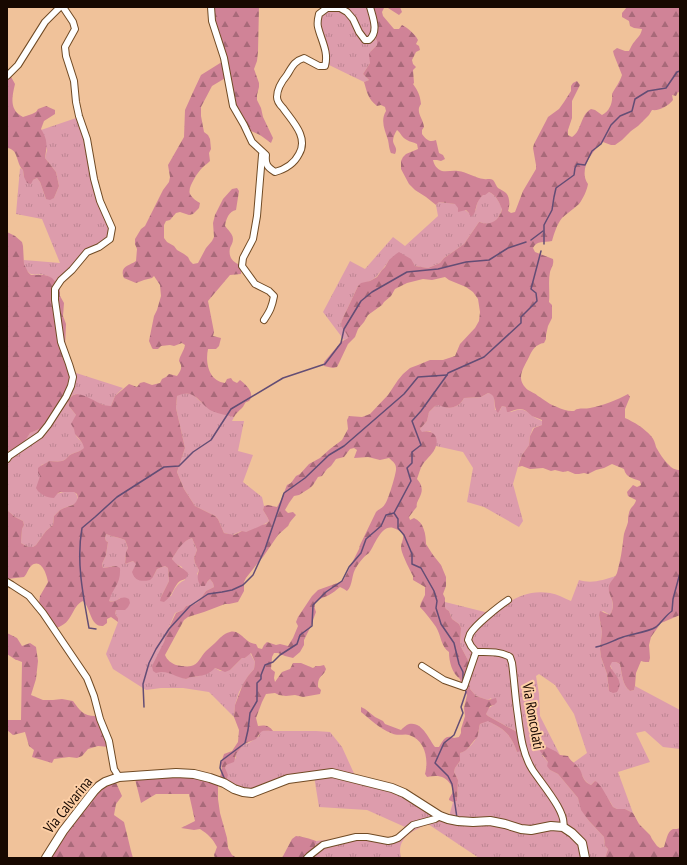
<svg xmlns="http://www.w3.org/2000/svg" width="687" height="865" font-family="'PT Sans Narrow',sans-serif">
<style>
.grass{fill:url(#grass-tufts)}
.forest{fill:url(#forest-firs);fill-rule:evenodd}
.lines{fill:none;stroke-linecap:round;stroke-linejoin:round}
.stream{stroke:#634d75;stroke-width:1.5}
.minor-casing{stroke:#704a24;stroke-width:8}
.tertiary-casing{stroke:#704a24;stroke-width:10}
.minor{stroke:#fff;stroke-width:6}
.tertiary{stroke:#fff;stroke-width:8}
.labels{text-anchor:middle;stroke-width:4;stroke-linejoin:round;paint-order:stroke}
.street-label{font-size:15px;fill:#170800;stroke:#fdcfa6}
</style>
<defs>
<pattern id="grass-tufts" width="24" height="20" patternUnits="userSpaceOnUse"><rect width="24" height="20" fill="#dd9cac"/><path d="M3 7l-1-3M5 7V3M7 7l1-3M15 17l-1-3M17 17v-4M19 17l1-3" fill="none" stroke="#bd8592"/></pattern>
<pattern id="forest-firs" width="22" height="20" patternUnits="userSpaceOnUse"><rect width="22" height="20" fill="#d08397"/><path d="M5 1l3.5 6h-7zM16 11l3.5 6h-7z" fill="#a86979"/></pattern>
</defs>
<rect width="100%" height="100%" fill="#f0c29a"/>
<g class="grass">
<polygon points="341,7 369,7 374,35 377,41 377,45 371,51 370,63 363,74 369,80 364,82 327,64 319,27 322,10"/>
<path d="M82,116L93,158L96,182L113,228L110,238L96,247L58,284C53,280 50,276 44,275C36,273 32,278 26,269C24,266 24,264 24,260L60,263L42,219L16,214L20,168L23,170L24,177L33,180L37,178L40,182L46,199L54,198L59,186L56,172L45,158L47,150L41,130Z"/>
<path d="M489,192C496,195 499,202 502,208C500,219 491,228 480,222H479L464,244L457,249L444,258L440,263L428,268L415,266L413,263L389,260C387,264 385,266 382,270C377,275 378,277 370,281C365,283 362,283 358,286L342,320C340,330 347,330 348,338L344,340L323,312L350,261L365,269L393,237L405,246L438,216L436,205L439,202L456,204C460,209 465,209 469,213L476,210C476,206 478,198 483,195C484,193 487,193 489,192Z"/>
<path d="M73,372L123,388L115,396L111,406H106L75,394L70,397L68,401L69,406L76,415C75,422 73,431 77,437C81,442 83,442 85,448C80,452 75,452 70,455C67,457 66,460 62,461C58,462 53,461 49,461L45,464L41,465L57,494C61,492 70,490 74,492C77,494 77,496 78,499L76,503L73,505L64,508L60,510L54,516L53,525L46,531L36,545L33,547H28L21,543L22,529L24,525L23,521L15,517L7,510V451L11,450L25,440L30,433L42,428Z"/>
<path d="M182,393C197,393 194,398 204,404C214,410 223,415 234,417L232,421H244L238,451L253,455L243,482L262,497L264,506L263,510C265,514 268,517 269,521C266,524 250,532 246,532C243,532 241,531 239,532C237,533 235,534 233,535C230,535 226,533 224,533L218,519L215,516L195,506L184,489L177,472L185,448L176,408L177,396Z"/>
<path d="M488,393L492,394L494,397L495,410H500L502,406L506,407L511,412C520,409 522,408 530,414C533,417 538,419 542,421V425L533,428L530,436L529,445L522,455L519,463L513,484L523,521L519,527L484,507L467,502L473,468L463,452L436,446V438L430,431H426L422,433L420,429L427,421L429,412L435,406L439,404C449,410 459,408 464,398L481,397Z"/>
<path d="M106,534C112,537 119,537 125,540L128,548C126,553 125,558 125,564L133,561L153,577L157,569L165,566L168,568L169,581L161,597L171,596C174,590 177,583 185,580L182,567L174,563L172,559C177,551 182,540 192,538L197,550L194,558L195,563L199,570L197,574L207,582L210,579L213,583L214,587L206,591L198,602L195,604L186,606L183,610L175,613L166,634L164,642L160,671H165L186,679L190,677L199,676L215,668L220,671L230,670L242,658H245L250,653L255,662L254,669L248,676L239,692L235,705L234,717L209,692L183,688H161L146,690L113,669L106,654L118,622V618L115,614L116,610H121L120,598C117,601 114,602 109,601L116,566L103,568L102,564L106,555L108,542L106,541L105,538Z"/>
<path d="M616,576C614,579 611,581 610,584C606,595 618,601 610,615L603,611L599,615L602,632L600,649L601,657L607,674L609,691L612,669L610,665L612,661L616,662L620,664C622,673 622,685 630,691L634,690L635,686L680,710V749L663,747L645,731L636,733L650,762L618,772L633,813L625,809H617L613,807L611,803L595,781L591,785C580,780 583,768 573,763L587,753L574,714L555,685L539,674L536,676L539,694L540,716L560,755L557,752L542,755L548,762L550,770L558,774L578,798L582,810L589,821L604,837L605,846L608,849L605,858H479L428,824C412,831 396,838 401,858H307L316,845V841L370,835L390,838L394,837L405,827L367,810L319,807L314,776L251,794L225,785V768L226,765L236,758V754L239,750L244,744L249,743L259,736L260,732L264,730L268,731H316L330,732L342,747L357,780L385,787L448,820L453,802L457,801L458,780L454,772L455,768L460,761V753C467,751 476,741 478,734C479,730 479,727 480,724L488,720C493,724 498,726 502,729C510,735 514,743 517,752V732L488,716L486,714C487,710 489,707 494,705L491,698L488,700L476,696L470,689L469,681L470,664L460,645L461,628L459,624L452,619L449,611L446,609L445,607V602L493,614C510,600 526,589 550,593C557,594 564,598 571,601L579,580C592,584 603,580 616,576Z"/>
</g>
<g class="forest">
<path d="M212,7H259L258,52L257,61L254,69L259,83V87L257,95V100L261,108L263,117L273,138L271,143L260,135L247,129L236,113L227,77L212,86L201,107V116L204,132L208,135L210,139L211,149L209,153L210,161C207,164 205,165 202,168C198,172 187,188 190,194C192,198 196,201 200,203L199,208L193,214L189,215L180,212L176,213L170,220L166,221L164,225V238L167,242L174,246L177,250L184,254L188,257L190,261L193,264L198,263L206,248L212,241L214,237L213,223L215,215L223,199L232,189L237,188L239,191L236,210C229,211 226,219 225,226C228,230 233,234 233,239C233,243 231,245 230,248C228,257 233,263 241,265V274L230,275L208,301L214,332L213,336L221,338L219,346L216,349H208C205,363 209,381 225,383L227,379L231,378L233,381L237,383L240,380C245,384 256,393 249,401C248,401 247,402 246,402C244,404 244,406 242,408C239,411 236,413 234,417C227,415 219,414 212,411C199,404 195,387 177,396L176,408L185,448L177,472L184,489L195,506L215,516L218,519L224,533L234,535L242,531L246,532L258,527L262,525L266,524L269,521C268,517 265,514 263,510L264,506L268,505L277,507L281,500L287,485L291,483L296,476L300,474L309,464L320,458L330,449L342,440L348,429L347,420L349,416L362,417L370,414L388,395L398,380L403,374L410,368L418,365L430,360H443L455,356L460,344L475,328L479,321L480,312L478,299L473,292L466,287L449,280L445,277L432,280L423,279L407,283L395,289L391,296L384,302L382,305L368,315L364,322L358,329L355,337L348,344L339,363L337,367L333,368L324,366V362L341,342L348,338C347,332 342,330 341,324L342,320L358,286L361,283L370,281L377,277L382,270L385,267L389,260L396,254L399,252L411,259L415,266L428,268L440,263L444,258L457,249L464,244L479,222H480C491,227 500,219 502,209C499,202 496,195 489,192L485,195H483C480,198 478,201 477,204C475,210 476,213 471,217L469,213L466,210L458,212V208L455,204L439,202L436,205L426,197L415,190L409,184L401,169V161L403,157L406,154L418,149L417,144C413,142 410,142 407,140C402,138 401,133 397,130C395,133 393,137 393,141C394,147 398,147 395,154L391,153C389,149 389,145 388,140C385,130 380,121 386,111L385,107L381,105L377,106C368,99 367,92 364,82L369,80L363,74L370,63L369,54L371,51L377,45V41L374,35L369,7H400L402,12L399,15L388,8H384L382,12L383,16L394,29H399L402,25C408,28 415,34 418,40L416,44L419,46L420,50L416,52L412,60L413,64L416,67L413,70L414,83L413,84C418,91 420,95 421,104C415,112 423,118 424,127L422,130V134C426,139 429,143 436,140L439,153L443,155L445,159L441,161L437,160H433C434,165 437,169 442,171C447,172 453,170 458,171C467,172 475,178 484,179C487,180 490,178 493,180C495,182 496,186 498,188C501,190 504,191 506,193C510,197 510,206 508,211L511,213L515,212L523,191L536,169V165L533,148L534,144L546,121L548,117L559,109L564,102L571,91V86L573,83L577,81L580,85L572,101V118L568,130V135L572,137C582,131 580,115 591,109L595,110L602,115C610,111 613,102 612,94C615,88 620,82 622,75L614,55L613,51L617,48L625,51H629C631,47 632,44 635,41C638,37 641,35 642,29L634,28L630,26L629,21L622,17V13L627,7H680V93L678,92L676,96L672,95L673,100C668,106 660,111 652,110L649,115L638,126L631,131L622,140L615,145H611L603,142C592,151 578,170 588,184C587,190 583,199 579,204C574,209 567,213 562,218C557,224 554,234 552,241C544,243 537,240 533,248L535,252L553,259C554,264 552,266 550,272C548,282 550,292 549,302L552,305V318L548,326L546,335V339L544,343C536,344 532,350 529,357C523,369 515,379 528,390C531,392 535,393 538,396C545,400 550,405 557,407C561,409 567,411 572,411C577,411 573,410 578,409C581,408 586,409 590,408C602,406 617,400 628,394L630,397L625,409V418C634,422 644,428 651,436C654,439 655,443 656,447C658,451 665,462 669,465C671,468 676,470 680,470V615L661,623L651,637L649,645L650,658L649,662H645L641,661L636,673L635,686L634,690L630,691C622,685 622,673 620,664L616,662H612L610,666C615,676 624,680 617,692L613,693L609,691L607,674L601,657L600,649L602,632L599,615L600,611L610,615C618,601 607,596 609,586C610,581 615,578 617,573C619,565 621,557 622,549C623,544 623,539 624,534C625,530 627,526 628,522C628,519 628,516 629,513C630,507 635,506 636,500L628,496L627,492L633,485L637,487L641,485L640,481C633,478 626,478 624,469L612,464L604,468L596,470L588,474L584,473L579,474H575L568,471L563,472L555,470L551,471L543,468L530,469L522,466L518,467L522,455L529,445L530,436L534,428L542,425V420C539,419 535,417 532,416C528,413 526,409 520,409C515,409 512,412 507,412L506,407L502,406L498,413C492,406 498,395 488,393L481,397L464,398C459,408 449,410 439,405L435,406L429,412L427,421L420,429L422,432C432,429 439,436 436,446C434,453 427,458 423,464C420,468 419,474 417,479C421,483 423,489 421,494C420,497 418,500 417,503C416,508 418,505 415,509C413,512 411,514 409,517L410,520L414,518C424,522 426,535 426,544L433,555L441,565L446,577V586L443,594L445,598V607L446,609L449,611L452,619L459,624L461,628L460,645L470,664L469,681L470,689L476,696L488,700L496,698L497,702L494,705L490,706L486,714L488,716L517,732L523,747L521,751L517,752C514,743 510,735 502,729C498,726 493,724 488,721L480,724C479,727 479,730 478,734C478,738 475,739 473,742C468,748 467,751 460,753V761L455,768L454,772L458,780L457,801L453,802L449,800C449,797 452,795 453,791C453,789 452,787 451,785C445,775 437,775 427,777L425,774C429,759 425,740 409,735C404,733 399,737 391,733C380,729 370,719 361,712V707L365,709L375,717L383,721L385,724L401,730C403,728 406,725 409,724C422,721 429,739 435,747H439C443,740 446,734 454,738L459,737L461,733V729L465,716L464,708L467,695L461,683L460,679C452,673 449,662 449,652C441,647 441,635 436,627C431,620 426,613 420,607L421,603L425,595V587L413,580V576C410,570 401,553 401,547C401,543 404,539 403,535C402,532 398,530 396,529C382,521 375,545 369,553C368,554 366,555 365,556C362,559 359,563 357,566C351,574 353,586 347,591L344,589L340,587C336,590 333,593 329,595C321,599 311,600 316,612L310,628L304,640V645L300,652L293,658L285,656L278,653H274L272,657L271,669L275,672L274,678L275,682L282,672L290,669L293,663H301L313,668L316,666H320L324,665L326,669C323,678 318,674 318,687L321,690L320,694L303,697L295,695L286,696L279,695L275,693L266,694L262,702L256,718L258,726C264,725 269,725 273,731C260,731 263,729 256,739L244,744L236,754L234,762L226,765L225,768L228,775L225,785L218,783V799L220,813L227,838L228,848L232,855L237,858H215L214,855L217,847C213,839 208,834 200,829L194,830L181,828L195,821L189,794H156L141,803L135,779L190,774L218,782L222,771L221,763L224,754L232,751L238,742L239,730L234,717L235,705L243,684L248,676L254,669L255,662L251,653L245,658H242L230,670L225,672L215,668C204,679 197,674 186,679C175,677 167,669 156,673L153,671L152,666L164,642L166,634L176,613L183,610L186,606L195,604L198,602L206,591L214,587L213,583L210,579L207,582L205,586H201C197,581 197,576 199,570L195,563L194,558L197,550L192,538C183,540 177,551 172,559C176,565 183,568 188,573C187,579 185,579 180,581C174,585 173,596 164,602L160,601L161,597L169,581L168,568L165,566L157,569L153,577L150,580C141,582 135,581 132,572L136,564L133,561L125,564L126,552L128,548L125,540C119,537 112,537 106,534L105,538L106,541L108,542L106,555L102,564L103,568L116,566L120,568C121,584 113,587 109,601C118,604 119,594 129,599L130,603L128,607L125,610H116L115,614L118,618V622L111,617L107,619V623L103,626C90,627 91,608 83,601C71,606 74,623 56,628L38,610L40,596L48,582C47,575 41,557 31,566C28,569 27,574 24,577L7,579V510L15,517L23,521L24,525L22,529L21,543L28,547H33L36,545L46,531L53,525L54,516L60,510L64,508L73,505L76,502L78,498L77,494L74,492H60L57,494L54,498C47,498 39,494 36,488L40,476L38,473V468C41,465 45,464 49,461C53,461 58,462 62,461C66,460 67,457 70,455C75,452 80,452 84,448C83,442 79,439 75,434L74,429L71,424L76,415L69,406L68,401C77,383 96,407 111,406L115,396L129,384L137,387L140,383L144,382L152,385L160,383L162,379L166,377L169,374L177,376C181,370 183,367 179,361C180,355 184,351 185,345L182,343L174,346L170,345L161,346L158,349H153L152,348L149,341L154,316L157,310L161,296L160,285L154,276L152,278L144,280L136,283L124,278C119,266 129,266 136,261L137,249L135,244V239L141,229L145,226L163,190L169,182L170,177L168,165L184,137L185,110L194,90L201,75L225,60L213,32ZM354,448L357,450L354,458L368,457L380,460L389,458C392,461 396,463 396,468C397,471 388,501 385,504C383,508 379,509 376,512L360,545L359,549L343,581L318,590L312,596L298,617L296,622L298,626L293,638L288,646L280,644L276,645L267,642L264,645L262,649L258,648L256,644C245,644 241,629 230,632C223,634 220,638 215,643C212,646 209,648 206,651C201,656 198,665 191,666C187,667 181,666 176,665C171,663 167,660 165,655L184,620L188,617L204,612L225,604H229L238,602L244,591V582L246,578L257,564L263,557L278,535L288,526L290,522L296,515L293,512L288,513L285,510L289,503L294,496L299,495L310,488L313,485L318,477L322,476L327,469L331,466L336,459L344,457L350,449Z"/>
<path d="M10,75L15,84C12,97 9,110 23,117L32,114L36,112L38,109L46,106L55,110V114L44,121L41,129C48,140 47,146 45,158L56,172L59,186L54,198L50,200L46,199L40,182L37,178L33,180L31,184L27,183L24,177L23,170C16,164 19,149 7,148V77Z"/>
<polygon points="7,232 15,236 22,242 23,246 24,264 28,272 31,275 44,275 48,276 52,278 60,287 60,296 64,303 63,316 66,324 65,347 70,369 71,385 42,428 30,433 23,444 11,450 7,451"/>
<path d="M7,633L17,638L22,646L30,643L36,647L38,661L36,679L31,695L43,700H53L62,699L73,701C80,711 84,717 98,716L109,747L98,746L88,749L82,756L77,758L69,757L54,759L52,763L32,757L34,750L29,746L25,732L13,735L7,730V720H21L22,662L17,660H16L7,654Z"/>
<path d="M545,746L557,752L560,755L568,756C570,761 574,762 577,766C584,772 580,780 591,785L595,781L597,782L602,788L613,807L617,809H625L633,813L639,824L650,835L652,839L657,846L660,848L664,847C666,842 667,831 673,829C676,829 678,829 680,828V858H605L608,849L605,846L604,837L589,821L581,810L578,798L558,774L550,770L547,766L548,762L540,751L541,747Z"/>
<polygon points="114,778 122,796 116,804 114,815 124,822 131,851 133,858 45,858 84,802"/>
<path d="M296,836C299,836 312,839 316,841C316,848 312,852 307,858H282L292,839Z"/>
</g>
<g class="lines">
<g class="stream">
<polyline points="531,240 543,231"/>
<polyline points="544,244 544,225 552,210 554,197 556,188 574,175 575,168 577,164 585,165 592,151 601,144 611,125 620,116 632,111 635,99 648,91 666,88 677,72 680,71"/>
<polyline points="394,513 398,519 398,528 404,535 412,554 412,564 421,568 434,591 437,601 436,608 441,624 454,643 459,664 463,672 463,680"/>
<path d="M96,629L89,628C83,595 76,561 82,528L95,517L117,497L164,467L179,466L193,452L211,440L231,409L283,378L325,364L341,343L344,329L361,301L372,292L407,272L438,269L466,262L489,260L508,248L526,242"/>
<path d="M596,647C606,645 614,640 623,637C632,634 648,632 656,627C662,622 665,616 672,611L673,599L680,573"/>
<polyline points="144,707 143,684 149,663 156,649 169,629 190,606 208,594 222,592 232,590 243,585 253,575 265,549 284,493 305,478 329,455 344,446 404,394 418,377 447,375"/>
<polyline points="225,780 220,768 221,761 245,743 248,730 250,713 257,701 257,683 261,679 261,675 265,665 273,662 280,655 297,644 300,635 312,626 313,605 326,592 342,581 349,567 361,553 366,539 381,526 386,515 394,513 411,481 407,468 412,463 412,452 421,445 412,421 421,411 447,375 448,373 484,357 521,323 521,317 537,301 536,293 531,289 541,251"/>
<polyline points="457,818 452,784 448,776 435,763 444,743 454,735 463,713 461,707 466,692 465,689"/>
</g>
<g class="minor-casing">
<g id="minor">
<path d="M211,7L212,21L224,58L233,106L244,125L252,142L266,155C265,164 267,167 275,172C286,169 294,164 299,154C309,137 292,121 283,108C280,105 277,101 277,97C277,89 282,81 287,75C292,67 294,61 304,58L319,66H325C329,52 321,40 318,27C317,23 318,18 319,14L327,8H340L347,12L353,19L359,32L365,40H369C379,32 373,18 370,7"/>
<polyline points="7,76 18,65 45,22 60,7"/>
<path d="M262,155L257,216L253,239L243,258L242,266L255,284L269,291L274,296C272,307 270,311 264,320"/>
<polyline points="7,459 9,456 40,435 48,425 66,397 71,386 73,377 69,364 61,342 55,300 55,289 61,280 72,270 87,252 99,247 110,239 112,228 100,201 94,179 87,139 79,116 76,102 74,81 66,56 65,47 75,29 73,22 63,7"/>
<polyline points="7,582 12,585 29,596 43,613 87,678 94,696 100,719 109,741 114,769 119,777"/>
<path d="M476,652C487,652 500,651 510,657L512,663C514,678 515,694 517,709C520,729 521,751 532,769C540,782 568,813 563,827"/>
<path d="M422,666L444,680L464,687L476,652L471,646L468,640C468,640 470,634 470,634C475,625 499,606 508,600"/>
<polyline points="307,858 309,856 323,845 356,837 367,837 388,841 393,840 398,838 413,825 435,819 440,816"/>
</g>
</g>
<g class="tertiary-casing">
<polyline id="tertiary" points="46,858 63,831 94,791 99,786 105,782 119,777 176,773 194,774 210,778 224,783 234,789 243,792 252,793 288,779 332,773 392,788 404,793 440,816 448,819 458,821 473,822 490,821 505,824 521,829 531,830 551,826 563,827 572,833 582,843 585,858"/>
</g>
<use href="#minor" class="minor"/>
<use href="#tertiary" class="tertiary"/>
</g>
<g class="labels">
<g class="street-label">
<text transform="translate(533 716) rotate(80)" y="5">Via Roncolati</text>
<text transform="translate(68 805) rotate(-51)" y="5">Via Calvarina</text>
</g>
</g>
<rect width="687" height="865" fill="none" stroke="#170800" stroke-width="16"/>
</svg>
